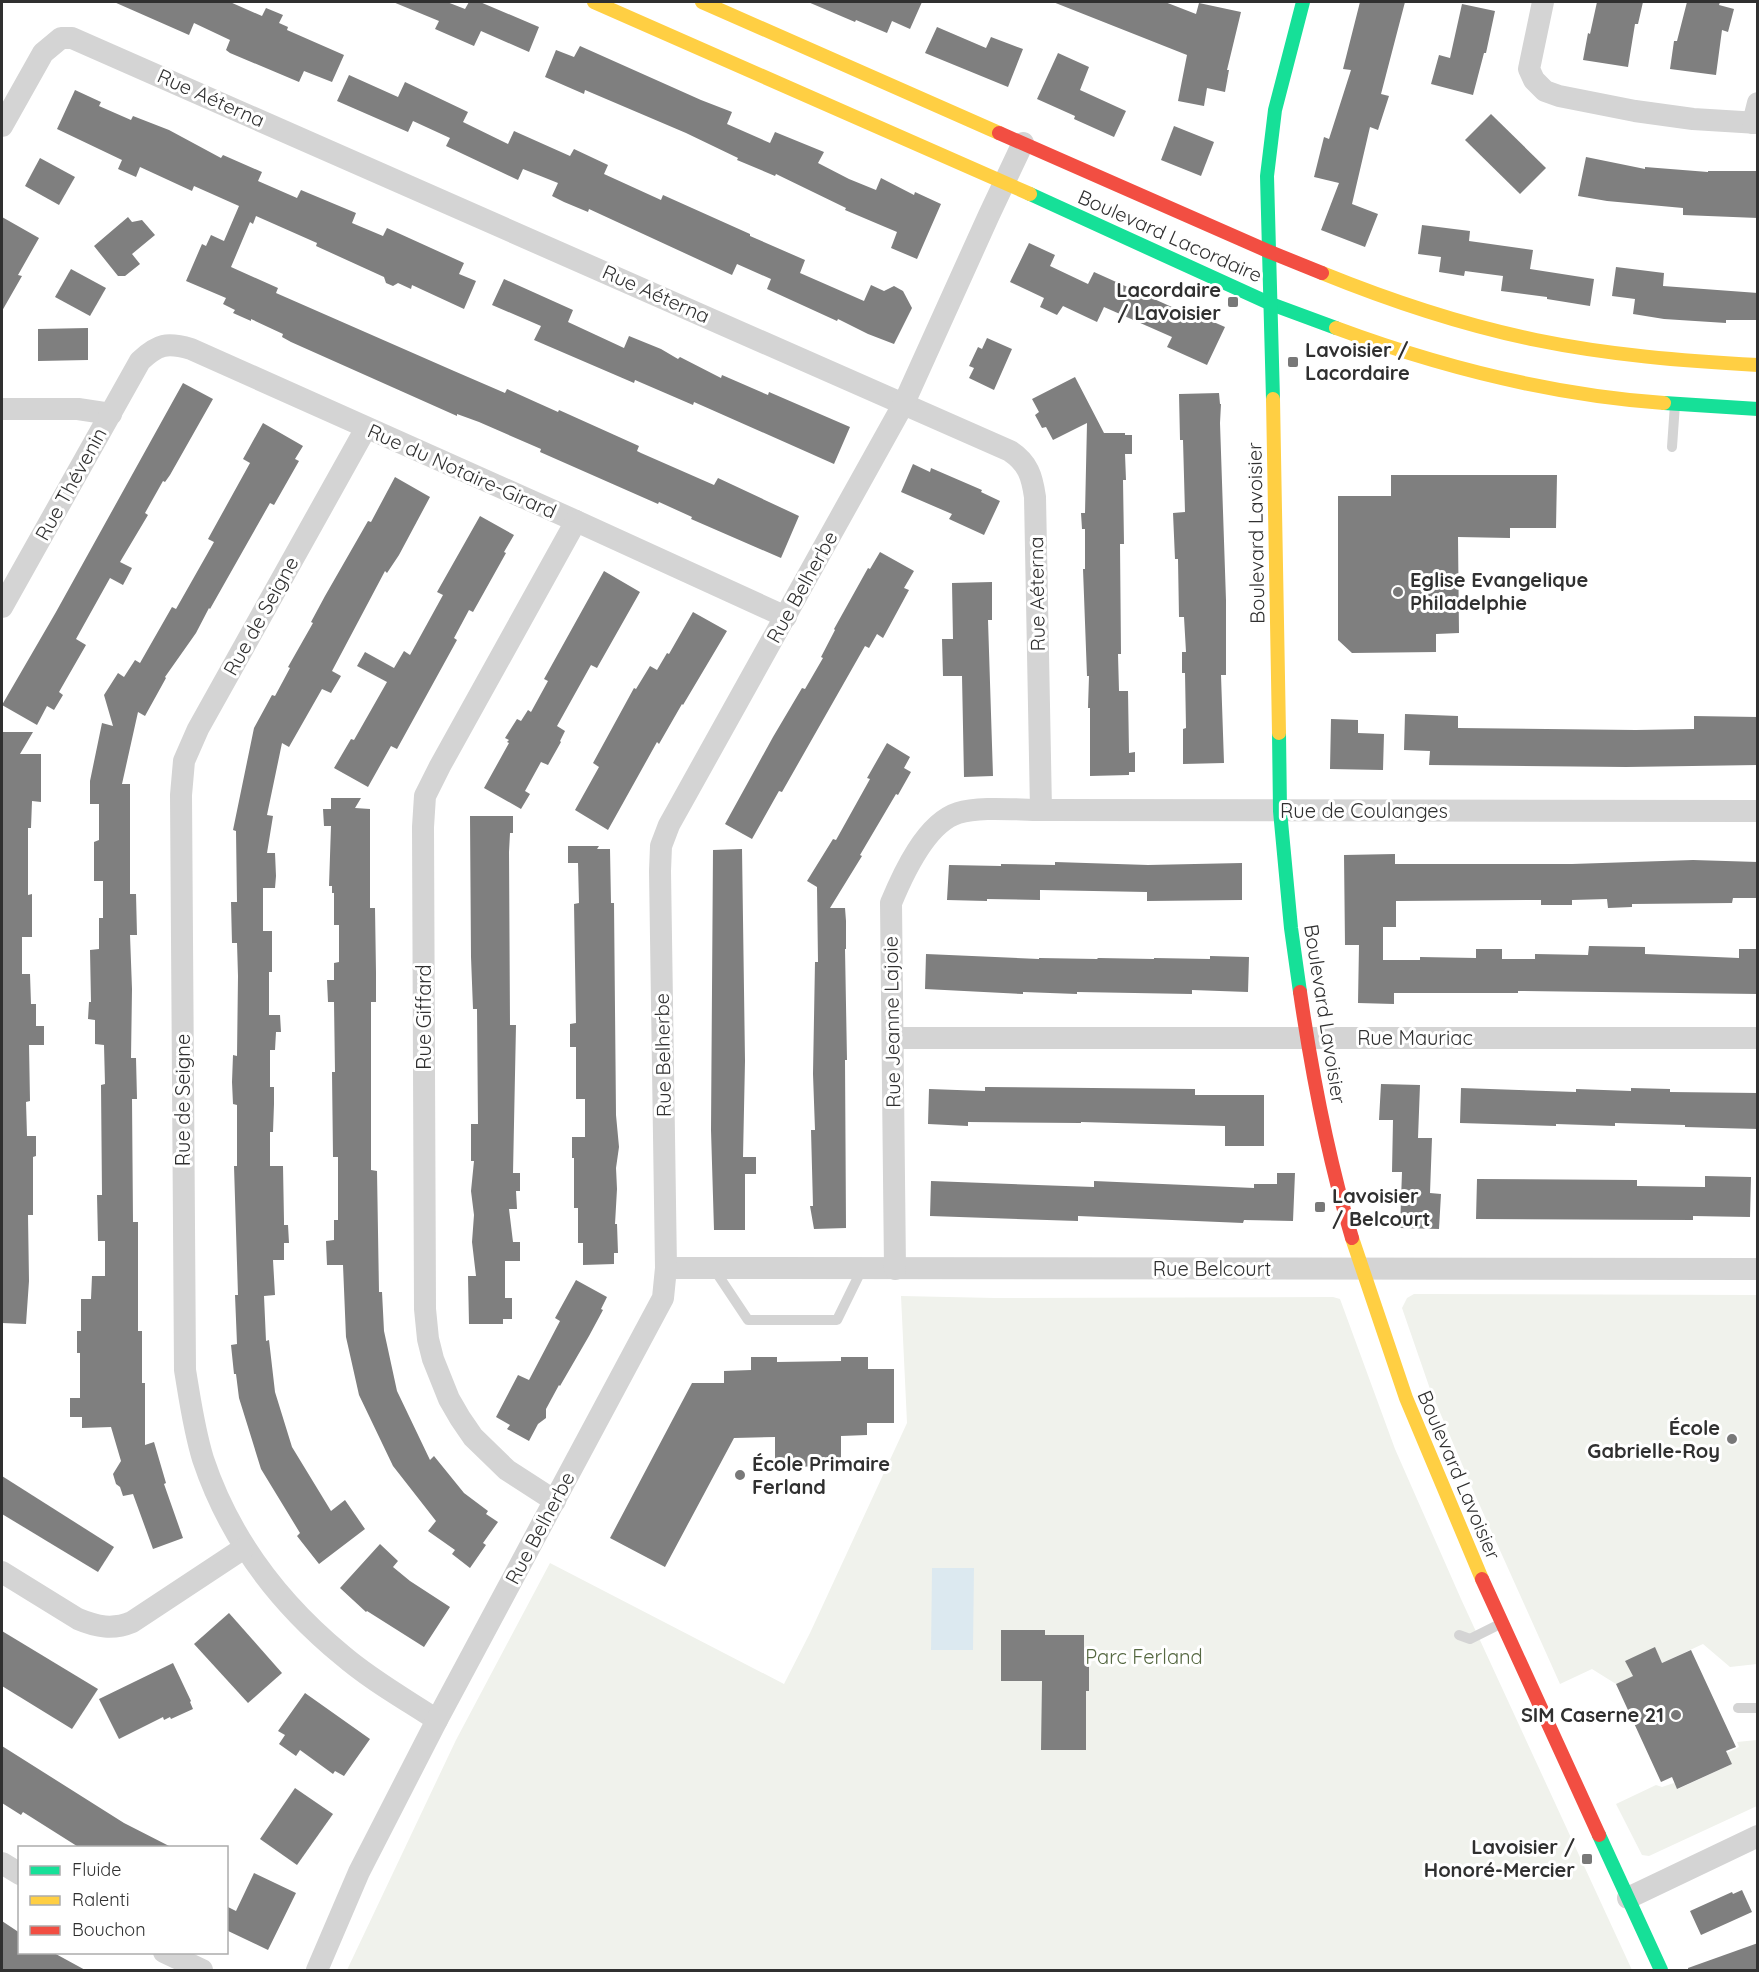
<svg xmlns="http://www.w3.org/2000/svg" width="1759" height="1972" font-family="Quicksand,sans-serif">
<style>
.green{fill:#f0f2ec}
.water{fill:#dce9f0}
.building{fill:#7f7f7f}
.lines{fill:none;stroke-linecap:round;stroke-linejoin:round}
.lane{stroke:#d4d4d4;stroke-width:10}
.street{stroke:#d4d4d4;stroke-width:22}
.fast{stroke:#16e098;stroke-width:14}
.slow{stroke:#ffcf43;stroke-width:14}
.jam{stroke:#f24e42;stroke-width:14}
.poi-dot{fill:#787878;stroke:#fff;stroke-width:2}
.labels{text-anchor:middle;stroke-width:6;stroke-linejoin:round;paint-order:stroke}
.street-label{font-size:20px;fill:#303030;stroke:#fff}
.poi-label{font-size:20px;font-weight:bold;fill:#303030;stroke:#fff;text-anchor:end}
.park-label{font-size:20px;fill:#556841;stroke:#fff}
</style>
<rect width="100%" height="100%" fill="#fff"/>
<g class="green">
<polygon points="1414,1294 1757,1295 1757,1664 1730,1667 1703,1644 1662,1663 1655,1648 1626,1661 1633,1676 1616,1684 1592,1669 1560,1684 1476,1497 1430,1389 1402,1308 1407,1298"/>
<polygon points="901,1296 995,1298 1333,1297 1340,1299 1395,1449 1461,1599 1632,1970 347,1970 456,1740 550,1563 784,1684 810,1633 907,1423"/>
<polygon points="1757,1740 1757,1806 1649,1856 1642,1855 1616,1804 1656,1785 1662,1787 1674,1783 1678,1789 1732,1764 1727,1753 1739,1747 1737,1742"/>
</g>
<polygon class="water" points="932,1568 974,1568 973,1650 931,1650"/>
<g class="building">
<polygon points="114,2 230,2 262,16 266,8 283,15 279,23 288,27 287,30 344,55 332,82 304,71 299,82 230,53 226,50 230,40 194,23 189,35"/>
<polygon points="393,2 447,2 465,9 469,2 480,2 539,27 529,52 481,31 474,46 435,29 439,21"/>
<polygon points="808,2 922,2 910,29 892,21 887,33 856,20 855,22"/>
<polygon points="1053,2 1165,2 1196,14 1199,3 1241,12 1227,70 1229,70 1225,92 1207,88 1204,106 1178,101 1187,55"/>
<polygon points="1360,2 1405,2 1381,94 1389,96 1378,130 1370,127 1352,204 1378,214 1365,247 1321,230 1339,183 1314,177 1324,137 1329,139 1351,70 1343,69"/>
<polygon points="1597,2 1643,2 1638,24 1635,24 1628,67 1583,60 1588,33 1590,34"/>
<polygon points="1687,2 1720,2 1719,5 1734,9 1728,32 1722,30 1716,75 1670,69 1674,41 1677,41"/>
<polygon points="1462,4 1495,11 1486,53 1484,53 1473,95 1431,84 1439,55 1450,58"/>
<polygon points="937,27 986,48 991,37 1023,49 1008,87 925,53"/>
<polygon points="580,46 701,100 732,112 727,124 770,143 775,132 824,152 818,163 849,179 876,190 881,178 914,195 915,192 941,204 917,259 891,248 897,232 845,210 846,208 776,174 775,176 737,160 738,158 686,133 585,90 584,94 545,77 556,50 574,57"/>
<polygon points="1058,53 1089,67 1080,90 1126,111 1114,137 1074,119 1075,116 1037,99"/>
<polygon points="349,75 398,97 405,82 468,112 463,122 508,144 514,131 570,156 574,149 608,165 604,174 661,200 663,195 750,234 750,236 805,260 800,273 864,301 871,285 884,291 894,286 903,291 912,308 894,344 868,334 838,319 837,321 767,289 771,279 737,264 732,275 589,209 588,212 564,202 552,196 558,183 523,169 518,180 446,146 450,138 413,121 408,132 337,101"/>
<polygon points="75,90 101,102 99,106 131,120 133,116 169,130 221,158 223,155 262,172 258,181 297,198 301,190 356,213 352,223 383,236 387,228 464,263 459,274 476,281 464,309 412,285 411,289 398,283 393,286 386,283 384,277 316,246 317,243 256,216 253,224 250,222 231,267 278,288 276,293 454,371 505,393 507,389 558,412 559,410 639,446 637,451 641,453 714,485 718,478 799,516 781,558 691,519 692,517 659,502 658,504 540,452 541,449 479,422 457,414 457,416 291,342 282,337 283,334 251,319 251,321 233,313 235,310 223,304 226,298 186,281 202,244 206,246 211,235 224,241 239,206 194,186 192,191 140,167 136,177 118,169 122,160 57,129"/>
<polygon points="1491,114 1546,168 1520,194 1465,140"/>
<polygon points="1174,126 1214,142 1201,176 1161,160"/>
<polygon points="1586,157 1645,169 1645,167 1708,172 1708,171 1758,171 1758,218 1683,215 1683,208 1607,201 1578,196"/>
<polygon points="40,158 75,177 59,205 25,186"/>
<polygon points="2,217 39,238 18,275 22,276 2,311"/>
<polygon points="128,217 132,222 142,220 155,235 132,254 140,264 125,276 118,276 94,246"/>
<polygon points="1422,225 1470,231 1469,241 1533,250 1530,269 1594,279 1590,306 1547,299 1547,297 1501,291 1503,276 1465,271 1464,276 1439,272 1441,257 1418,254"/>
<polygon points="1029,243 1055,255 1050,266 1088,284 1094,272 1183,312 1184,309 1225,327 1207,365 1167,347 1172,337 1104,307 1097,322 1063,306 1057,315 1040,307 1044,298 1010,282"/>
<polygon points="1616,267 1664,273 1663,286 1758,293 1758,320 1726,320 1726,323 1664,319 1633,314 1635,299 1612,296"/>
<polygon points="71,269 106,288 90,316 55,297"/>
<polygon points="504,279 573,310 568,322 624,348 629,336 661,349 678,359 680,357 721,378 722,375 768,395 769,392 850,427 834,464 694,402 693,405 635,380 634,383 534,340 541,326 492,305"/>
<polygon points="88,328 88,360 38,361 38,329"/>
<polygon points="987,338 1012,349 994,390 969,378 974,368 969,366 978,347 982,349"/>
<polygon points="1075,377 1104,433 1125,433 1125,435 1132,435 1132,454 1125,454 1126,480 1123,480 1124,544 1120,544 1121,654 1118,654 1119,691 1128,691 1129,753 1135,752 1135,772 1129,772 1129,775 1090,776 1090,708 1088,708 1089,676 1087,676 1083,569 1085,569 1085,529 1082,529 1081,513 1085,513 1087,423 1053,440 1046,427 1042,428 1035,415 1039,412 1032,399"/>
<polygon points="183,383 213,399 170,475 165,482 163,481 145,513 148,515 120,562 132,568 123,585 110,578 76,639 86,645 59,692 63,695 54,710 47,706 37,725 2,705 56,612"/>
<polygon points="1219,393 1220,404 1221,404 1220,423 1226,600 1226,675 1221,675 1224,763 1183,764 1183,729 1186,728 1185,673 1182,673 1182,652 1186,652 1184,617 1179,617 1178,559 1175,559 1173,513 1185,512 1183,440 1180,440 1179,394"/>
<polygon points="263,423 303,446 295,459 299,461 274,505 270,503 210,609 209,608 196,633 165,677 166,678 145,716 138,712 122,784 130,784 130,894 136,894 137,935 130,935 132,989 131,1058 136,1058 137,1099 132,1099 133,1222 138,1222 138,1331 142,1331 142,1383 145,1383 145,1445 154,1442 166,1483 164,1484 183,1538 153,1549 133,1494 123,1496 120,1487 116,1484 113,1474 121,1461 111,1427 82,1428 82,1417 70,1417 70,1398 80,1398 80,1353 77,1353 77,1331 81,1331 81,1299 91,1299 92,1276 105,1276 105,1241 98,1241 97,1195 102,1195 101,1085 105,1084 104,1045 95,1044 95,1020 88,1019 89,1002 91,1002 90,950 99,949 99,918 103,918 103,881 94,881 94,842 99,840 99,804 90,804 90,781 102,723 113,726 104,695 118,673 124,677 135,660 140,663 172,607 176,609 214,542 208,539 250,463 243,459"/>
<polygon points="913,464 930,472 931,468 982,490 981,492 1000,501 984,535 949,519 952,514 901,492"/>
<polygon points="1391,475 1557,475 1556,528 1510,528 1510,538 1458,537 1459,633 1436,634 1436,652 1352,653 1338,640 1338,496 1391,496"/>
<polygon points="395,477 430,497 399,555 387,573 385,571 332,671 341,676 331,693 322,689 289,747 282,743 267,815 273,816 267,853 275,853 276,876 275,888 263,888 263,931 272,931 272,972 269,972 269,1015 280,1015 281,1032 276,1032 275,1050 270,1050 270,1087 274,1087 274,1104 273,1132 270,1132 270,1166 283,1166 284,1221 284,1225 288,1225 289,1243 284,1243 284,1260 273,1260 275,1295 264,1296 266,1341 269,1340 275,1392 292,1447 331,1511 345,1500 365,1529 319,1564 297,1536 300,1533 261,1469 239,1398 236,1374 234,1374 231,1345 237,1344 235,1295 238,1295 234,1166 237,1166 237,1105 233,1104 232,1082 233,1055 237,1056 238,976 237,943 232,943 231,902 237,902 236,831 233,830 254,728 272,695 275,696 290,668 288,667 313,623 311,622 325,596 368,521 371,522"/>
<polygon points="480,516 514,535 504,552 506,553 473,612 469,610 454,638 457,640 397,749 391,746 368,787 334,768 351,739 354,740 387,682 357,666 365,652 394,668 404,651 410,655 443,595 437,592"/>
<polygon points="880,552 914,571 904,588 909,590 883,638 877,634 869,648 865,646 782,792 779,791 752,839 725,824 773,737 802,688 805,689 823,658 821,657 835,630 834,629 868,568 870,569"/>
<polygon points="604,571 640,592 597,668 591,665 557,726 565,731 560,741 561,742 548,765 541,762 525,791 530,794 521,809 484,788 509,743 507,742 509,740 505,738 517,719 521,721 528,710 531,712 548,681 544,679"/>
<polygon points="992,582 992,620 988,620 993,776 964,777 962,676 943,676 942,639 953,639 952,583"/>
<polygon points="693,612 727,631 683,705 682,704 659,744 657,742 608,830 575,810 599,767 593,763 634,688 636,689 650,666 657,670 667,653 669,654"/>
<polygon points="1405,714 1458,716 1458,728 1636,730 1694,729 1694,716 1758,717 1758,765 1626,767 1429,765 1430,751 1404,750"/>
<polygon points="1331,719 1358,720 1358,733 1384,734 1383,770 1330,769"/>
<polygon points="2,732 33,732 20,754 41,754 41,802 32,801 31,828 28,828 28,895 32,894 32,937 22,937 22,974 30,974 31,1004 36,1004 36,1026 44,1026 44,1045 29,1045 30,1101 26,1102 27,1136 36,1136 36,1156 33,1157 33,1215 28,1215 29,1281 26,1324 2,1323"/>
<polygon points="887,743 910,757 904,768 911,772 898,795 896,794 860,855 862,856 830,908 845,908 846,921 846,949 845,949 847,1060 845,1060 846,1228 814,1229 810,1206 813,1206 811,1130 815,1130 813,1074 815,962 818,962 817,887 807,881 833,839 836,840 870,779 867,778"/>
<polygon points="331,798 361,798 355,808 370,809 370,908 375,908 376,973 376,1002 371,1002 371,1170 377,1171 379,1292 382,1292 384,1331 397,1391 430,1460 434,1456 464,1493 488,1511 486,1514 498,1522 483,1543 486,1545 470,1568 452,1554 455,1550 428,1531 436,1521 393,1466 359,1395 346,1337 343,1265 327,1265 326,1241 334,1240 334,1220 338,1220 338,1157 333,1157 332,1072 335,1072 334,1002 328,1002 327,980 334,980 334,963 339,962 339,925 334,925 334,893 332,893 332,886 329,886 331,826 324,826 323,809 331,809"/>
<polygon points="470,816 513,816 513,833 510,833 509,852 510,1025 516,1025 513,1173 520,1173 520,1191 516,1191 517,1209 509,1209 513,1242 520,1242 520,1261 505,1261 505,1298 512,1298 512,1319 503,1319 503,1324 469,1324 468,1276 476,1276 472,1242 474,1215 471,1191 474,1161 471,1161 471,1124 478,1124 477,1009 473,1009 471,957"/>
<polygon points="568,846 599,846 597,849 610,849 611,903 614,903 616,1115 619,1147 616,1168 617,1189 615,1224 617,1224 618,1253 614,1253 614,1264 583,1265 583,1243 578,1243 578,1208 574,1208 574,1158 572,1158 572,1137 585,1137 585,1099 576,1099 576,1047 570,1047 570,1024 576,1023 574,904 579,903 578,863 568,863"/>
<polygon points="742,849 745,1061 743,1157 756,1157 756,1174 745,1174 745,1230 714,1230 711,1130 713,850"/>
<polygon points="1395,854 1395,864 1572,864 1693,860 1758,862 1758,898 1733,898 1732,903 1632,904 1632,907 1608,908 1607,899 1572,900 1572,905 1541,905 1541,900 1396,901 1396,927 1383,927 1383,960 1420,960 1420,957 1476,958 1476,949 1502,949 1502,959 1535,959 1535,954 1588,955 1589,946 1645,947 1645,954 1739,958 1739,949 1758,949 1758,994 1518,991 1518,993 1394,993 1394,1004 1358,1003 1359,945 1345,945 1344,855"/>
<polygon points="1055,862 1148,865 1242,863 1242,900 1147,901 1147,892 1040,890 1040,900 987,899 987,901 947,900 949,865 1001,866 1001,864 1055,865"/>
<polygon points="926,954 1039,959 1039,958 1097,959 1098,958 1154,959 1154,958 1210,959 1210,956 1249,957 1248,992 1192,990 1192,994 1077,992 1077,994 1023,992 1023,994 925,989"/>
<polygon points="1381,1084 1420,1085 1418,1138 1432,1138 1430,1193 1441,1194 1439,1229 1400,1228 1402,1172 1392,1172 1393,1120 1379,1120"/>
<polygon points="985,1087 1195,1089 1195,1095 1264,1095 1264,1146 1225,1146 1225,1126 1081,1122 1081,1123 968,1122 968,1126 928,1124 929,1089 985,1091"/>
<polygon points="1461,1088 1576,1092 1576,1089 1631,1091 1631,1088 1670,1089 1670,1092 1758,1093 1758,1129 1685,1127 1685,1125 1615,1123 1615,1126 1556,1124 1556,1126 1460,1123"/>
<polygon points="1277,1173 1295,1173 1293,1221 1244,1220 1243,1223 1078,1216 1078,1221 930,1216 931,1181 1094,1187 1094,1181 1254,1188 1254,1184 1277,1184"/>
<polygon points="1705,1176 1751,1177 1750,1217 1693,1216 1693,1220 1476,1219 1477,1179 1637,1180 1637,1186 1705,1187"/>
<polygon points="576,1280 607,1297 601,1309 603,1310 589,1336 560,1386 559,1385 546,1409 546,1418 538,1424 529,1441 507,1429 510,1425 496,1417 518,1375 529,1380 560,1321 555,1318"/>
<polygon points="751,1357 777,1357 777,1362 841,1361 841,1357 868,1357 868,1369 894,1369 894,1423 867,1423 867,1435 841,1436 841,1466 775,1467 775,1437 734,1438 665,1567 610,1538 692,1383 724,1383 724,1371 751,1370"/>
<polygon points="2,1476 114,1547 98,1572 2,1514"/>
<polygon points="380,1544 398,1561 393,1567 410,1581 450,1607 424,1647 367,1611 366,1612 340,1588"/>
<polygon points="229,1613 282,1673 248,1703 194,1644"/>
<polygon points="1001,1630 1045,1630 1045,1635 1084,1635 1084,1657 1088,1656 1089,1666 1089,1691 1086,1691 1086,1750 1041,1750 1042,1681 1001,1681"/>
<polygon points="2,1631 98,1689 72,1729 2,1686"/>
<polygon points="1655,1647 1662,1663 1691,1650 1736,1747 1726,1751 1732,1764 1677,1789 1672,1777 1661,1782 1616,1684 1633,1676 1625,1661"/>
<polygon points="173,1663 191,1701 190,1702 193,1709 171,1719 170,1717 164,1720 163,1717 119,1739 99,1699"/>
<polygon points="305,1693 370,1739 344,1776 335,1771 333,1774 300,1750 296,1756 279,1744 285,1735 278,1731"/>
<polygon points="2,1746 124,1823 173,1848 80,1848 23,1812 21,1815 2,1803"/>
<polygon points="295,1788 333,1814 297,1865 260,1839"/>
<polygon points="254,1873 296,1893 268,1950 226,1930 226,1906 236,1911"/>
<polygon points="1742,1890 1752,1912 1701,1935 1690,1911 1732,1892 1733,1894"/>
<polygon points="2,1921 20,1933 20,1953 54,1953 87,1971 2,1971"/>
<polygon points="1758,1943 1758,1971 1688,1971 1688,1968"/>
</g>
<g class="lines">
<g class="lane">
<polyline points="1672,447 1675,404"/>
<polyline points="714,1269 748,1320 837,1320 862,1269"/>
<polyline points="1459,1635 1470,1639 1500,1624"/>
<polyline points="1738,1708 1758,1708"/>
</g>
<g class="street">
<polyline points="1543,2 1529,69 1534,80 1545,91 1559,96 1635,111 1693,119 1758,123"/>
<polyline points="1753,123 1758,103"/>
<path d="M2,126L43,53L61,38H72L1010,451C1028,463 1032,476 1035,497L1041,810"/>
<polyline points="2,409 78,409 111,414"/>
<path d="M366,428L198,729L184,761L181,795L185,1370C190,1400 194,1430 203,1459C229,1537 279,1603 342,1655C371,1680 405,1699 437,1720"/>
<path d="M2,607L140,361C158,344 167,342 191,349L576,521L786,617"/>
<polyline points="893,1038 1758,1038"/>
<polyline points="666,1268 1758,1269"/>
<path d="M895,1269L891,903C903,874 926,823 958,813C979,806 1018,810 1041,810L1758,811"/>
<polyline points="555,1501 507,1470 473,1437 460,1418 449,1399 433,1359 428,1339 425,1309 423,827 425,796 440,766 576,521"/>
<path d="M2,1572L78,1619C97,1627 113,1630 132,1622L244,1548"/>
<polyline points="2,1863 20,1874"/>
<polyline points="1628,1898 1758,1836"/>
<polyline points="164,1952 202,1970"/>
<polyline points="317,1970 359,1872 437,1720 663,1298 666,1268 660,871 661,846 669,825 904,403 989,215 1023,143"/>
</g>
<g class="fast">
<polyline points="1030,194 1271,304 1336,328"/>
<polyline points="1273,399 1267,176 1275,110 1303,2"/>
<polyline points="1664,403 1758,409"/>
<polyline points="1279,733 1280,811 1291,928 1300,992"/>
<polyline points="1599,1835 1661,1970"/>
</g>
<g class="slow">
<polyline points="594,2 1030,194"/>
<polyline points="702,2 999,133"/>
<path d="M1322,273C1391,301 1463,325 1536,340C1609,355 1683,361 1758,365"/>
<path d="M1336,328C1441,367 1552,395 1664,403"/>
<polyline points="1273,399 1279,733"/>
<polyline points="1352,1238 1406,1398 1482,1579"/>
</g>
<g class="jam">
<polyline points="999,133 1270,252 1322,273"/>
<path d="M1300,992C1312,1074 1328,1158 1352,1238"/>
<polyline points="1482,1579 1599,1835"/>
</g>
</g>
<g class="poi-dot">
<rect x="1227" y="296" width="12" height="12" rx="3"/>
<rect x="1287" y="356" width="12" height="12" rx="3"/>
<circle cx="1398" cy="592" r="6"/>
<rect x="1314" y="1201" width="12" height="12" rx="3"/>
<circle cx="1732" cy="1439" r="6"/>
<circle cx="740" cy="1475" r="6"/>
<circle cx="1676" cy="1715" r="6"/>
<rect x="1581" y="1853" width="12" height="12" rx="3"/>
</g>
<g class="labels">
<g class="street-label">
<text transform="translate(211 98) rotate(24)" y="7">Rue Aéterna</text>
<text transform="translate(1170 236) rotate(24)" y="7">Boulevard Lacordaire</text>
<text transform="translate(656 294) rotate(24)" y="7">Rue Aéterna</text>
<text transform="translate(462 471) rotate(24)" y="7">Rue du Notaire-Girard</text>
<text transform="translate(71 484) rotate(-61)" y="7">Rue Thévenin</text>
<text transform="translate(1256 533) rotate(-91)" y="7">Boulevard Lavoisier</text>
<text transform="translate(802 587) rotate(-61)" y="7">Rue Belherbe</text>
<text transform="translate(1037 594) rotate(-91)" y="7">Rue Aéterna</text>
<text transform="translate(261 616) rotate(-61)" y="7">Rue de Seigne</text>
<text x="1364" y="818">Rue de Coulanges</text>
<text transform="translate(1325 1014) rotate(81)" y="7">Boulevard Lavoisier</text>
<text transform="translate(424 1017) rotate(-90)" y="7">Rue Giffard</text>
<text transform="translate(892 1022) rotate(-91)" y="7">Rue Jeanne Lajoie</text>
<text x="1415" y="1045">Rue Mauriac</text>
<text transform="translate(663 1055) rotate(-91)" y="7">Rue Belherbe</text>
<text transform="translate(183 1100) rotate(-90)" y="7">Rue de Seigne</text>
<text x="1212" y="1276">Rue Belcourt</text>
<text transform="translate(1459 1475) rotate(67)" y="7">Boulevard Lavoisier</text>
<text transform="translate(540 1528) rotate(-62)" y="7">Rue Belherbe</text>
</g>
<g class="poi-label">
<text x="1221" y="297">Lacordaire<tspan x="1221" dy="23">/ Lavoisier</tspan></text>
<text x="1305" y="357" text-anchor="start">Lavoisier /<tspan x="1305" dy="23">Lacordaire</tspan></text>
<text x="1410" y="587" text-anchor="start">Eglise Evangelique<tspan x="1410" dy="23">Philadelphie</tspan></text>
<text x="1332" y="1203" text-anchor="start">Lavoisier<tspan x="1332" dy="23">/ Belcourt</tspan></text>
<text x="1720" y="1435">École<tspan x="1720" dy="23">Gabrielle-Roy</tspan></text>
<text x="752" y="1471" text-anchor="start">École Primaire<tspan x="752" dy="23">Ferland</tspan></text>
<text x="1664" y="1722">SIM Caserne 21</text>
<text x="1575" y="1854">Lavoisier /<tspan x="1575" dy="23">Honoré-Mercier</tspan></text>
</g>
<g class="park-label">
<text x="1144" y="1664">Parc Ferland</text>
</g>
</g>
<rect width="1759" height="1972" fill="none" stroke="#303030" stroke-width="6"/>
<rect x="18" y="1846" width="210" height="108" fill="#ffffff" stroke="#acacac" stroke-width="1.5"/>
<rect x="30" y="1866" width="30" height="9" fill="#16e098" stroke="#acacac" stroke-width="1.5"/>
<text x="72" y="1876" font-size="18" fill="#303030">Fluide</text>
<rect x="30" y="1896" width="30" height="9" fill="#ffcf43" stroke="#acacac" stroke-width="1.5"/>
<text x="72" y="1906" font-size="18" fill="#303030">Ralenti</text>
<rect x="30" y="1926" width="30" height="9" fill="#f24e42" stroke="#acacac" stroke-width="1.5"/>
<text x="72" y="1936" font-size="18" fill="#303030">Bouchon</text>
</svg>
